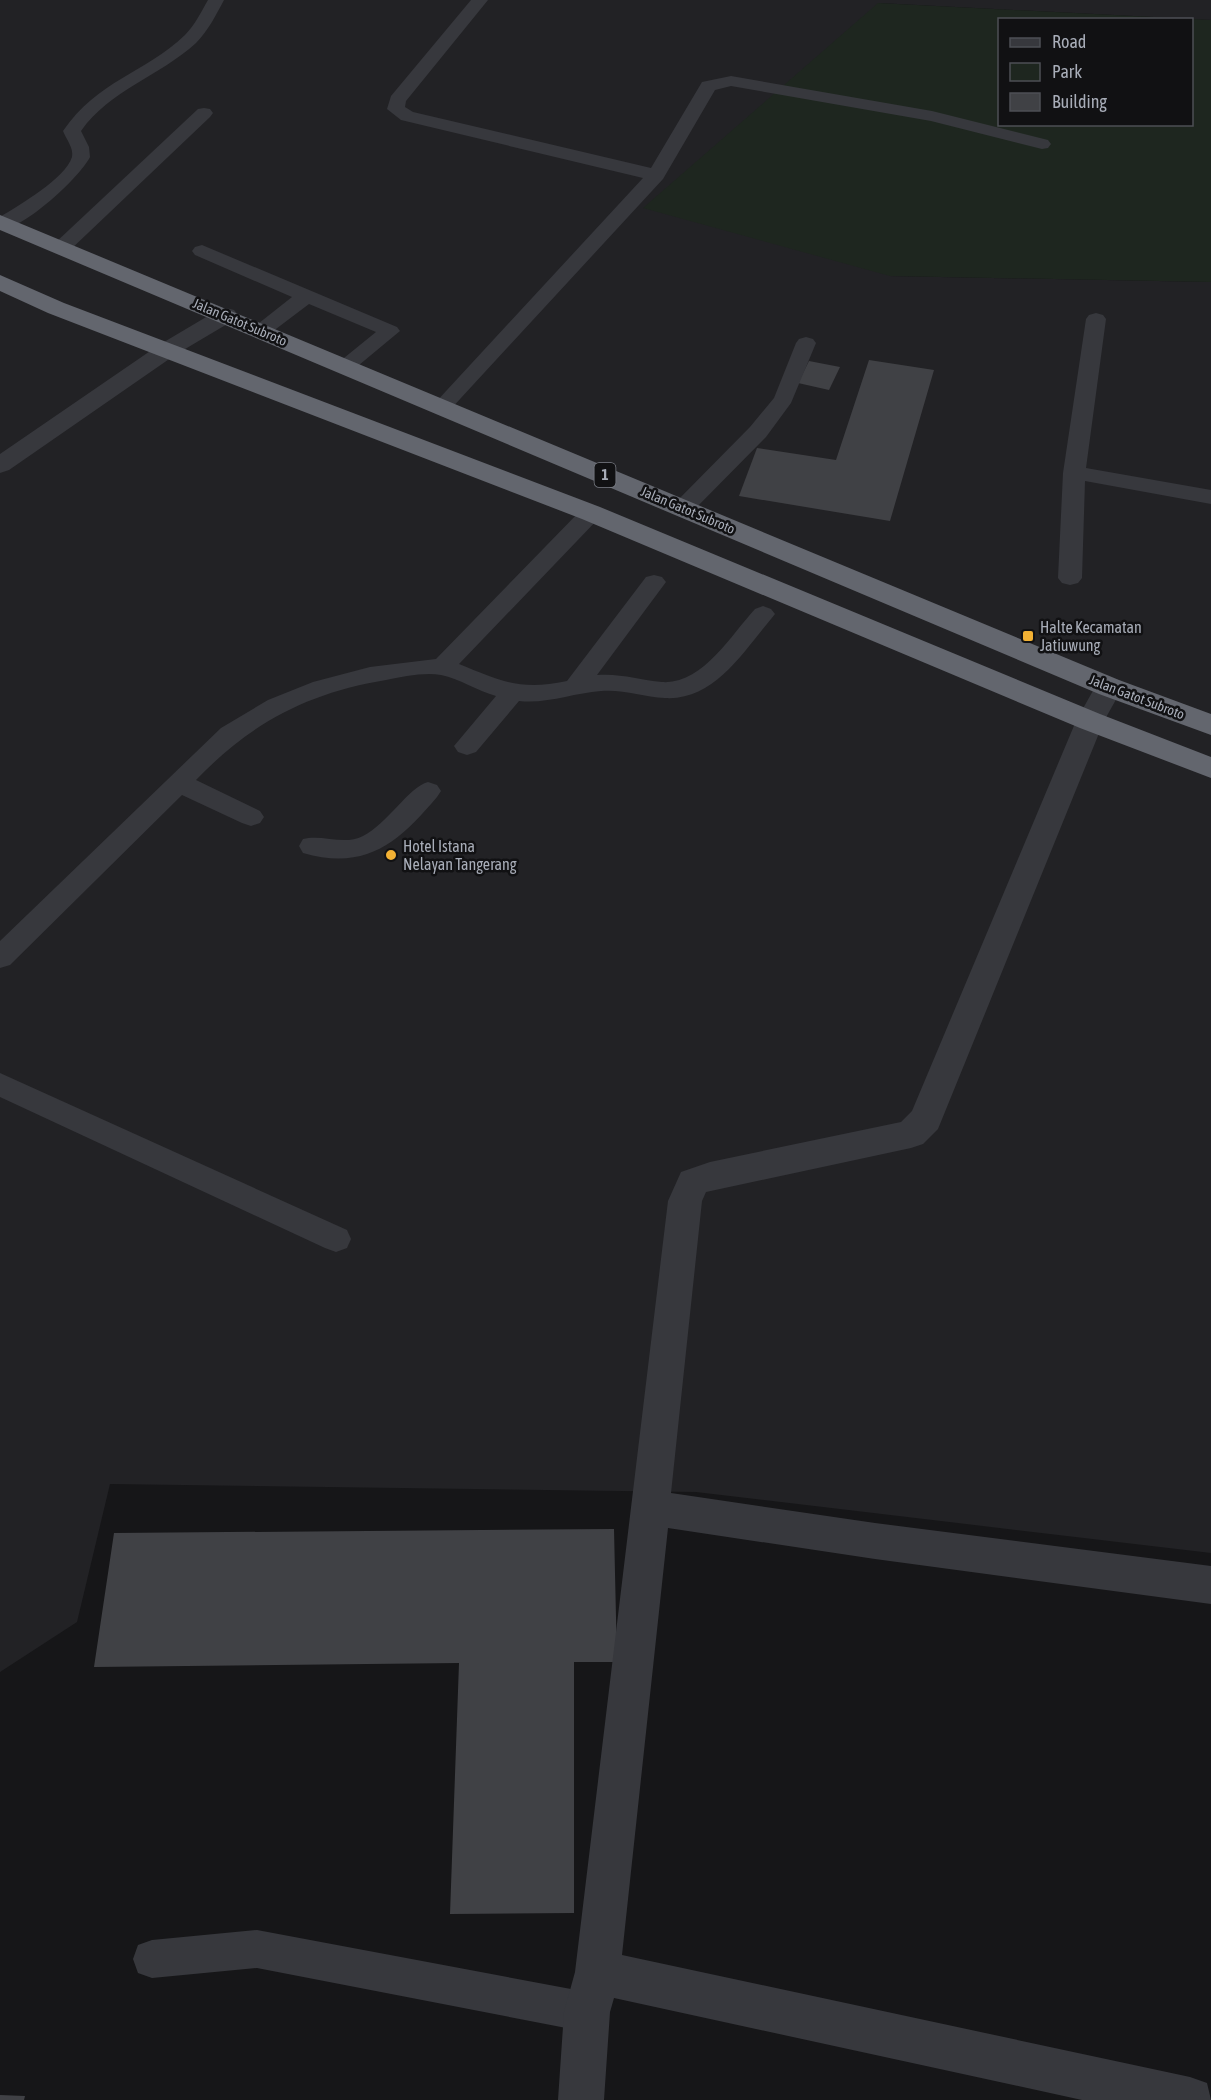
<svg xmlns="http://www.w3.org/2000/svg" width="1211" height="2100" font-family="'Asap Condensed',sans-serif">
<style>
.built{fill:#222225}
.green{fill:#1e261f;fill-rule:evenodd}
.building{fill:#404145}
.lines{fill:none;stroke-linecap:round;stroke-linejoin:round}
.lane{fill:#37383d;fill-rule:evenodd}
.street{fill:#37383d;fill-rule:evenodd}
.highway{fill:#63666e;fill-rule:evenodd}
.poi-dot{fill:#f2b134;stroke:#111113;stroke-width:2}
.labels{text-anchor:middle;stroke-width:5;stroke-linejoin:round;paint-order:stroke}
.far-street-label{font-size:14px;fill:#a8adb8;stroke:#111113}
.shield{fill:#111113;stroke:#7b7e86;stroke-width:1.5}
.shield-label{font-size:15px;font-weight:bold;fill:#a8adb8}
.poi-label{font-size:16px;fill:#a8adb8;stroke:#111113;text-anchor:start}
</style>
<rect width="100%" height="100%" fill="#161618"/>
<polygon class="built" points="0,0 1211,0 1211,20 878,3 890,276 1211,282 1211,1553 696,1492 110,1484 77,1622 0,1672"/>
<path class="green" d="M878,3L1211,20V282L890,276L643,208ZM1000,20H1192V124H1000Z"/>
<g class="building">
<polygon points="869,360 934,370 890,521 739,496 757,448 836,460"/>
<polygon points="809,361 840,367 829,390 798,383"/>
<polygon points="614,1529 617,1662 574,1662 574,1913 450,1914 459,1663 94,1667 114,1533"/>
<polygon points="0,2095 25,2096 24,2100 0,2100"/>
</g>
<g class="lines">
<g class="lane">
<path d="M208,0H224C216,15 208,31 196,43C160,76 110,90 81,131L89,147L90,157C80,177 22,231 0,229V217C19,205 65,179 72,157C74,148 66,139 63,131C98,80 144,74 185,35C195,25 201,12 208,0Z"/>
<polygon points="471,0 488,0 406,101 405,107 413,112 651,168 702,82 731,76 932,111 1048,140 1051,144 1048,148 1042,149 931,121 731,86 715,90 663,179 449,411 442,413 435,411 431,407 435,403 643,178 401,120 387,109 391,96"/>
<polygon points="204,108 210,109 213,113 210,117 68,252 54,252 51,248 54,244 198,109"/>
<polygon points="202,245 397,327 400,331 353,370 346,372 339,370 336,366 339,362 376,332 309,304 268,335 254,335 251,331 254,327 292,297 195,255 192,251 195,247"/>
<polygon points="1096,313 1103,315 1106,319 1086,468 1211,490 1211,504 1085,481 1082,578 1078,583 1070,585 1062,583 1058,578 1063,473 1086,319 1089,315"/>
<polygon points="806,337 813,339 816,343 791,403 766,437 691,513 683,515 675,513 672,508 675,503 750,427 774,398 796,343 799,339"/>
<path d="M591,506L599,508L602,513L599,518L459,664C501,681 520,691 567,681L646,577L654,575L662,577L666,582L597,675C620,673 640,680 662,682C702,685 731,635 755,609L763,606L771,609L775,614L771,619C743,652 714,701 665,698C643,697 623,689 601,691C573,693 548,704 519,701L476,752L467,755L458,752L454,746L496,696C478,691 460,679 441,675C424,672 402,677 386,680C307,693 251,723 196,780L260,811L264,817L260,823L251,826L242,823L182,795L10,965L0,968V941L221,728L268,700L313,682L370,667L436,659L583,508Z"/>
<path d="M428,782L437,785L441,791L437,797C398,843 366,871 303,853L299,846L303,839C323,834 344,846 363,836C387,824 409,787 428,782Z"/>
<polygon points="0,1073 347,1230 351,1239 347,1248 336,1252 325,1248 0,1097"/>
<polygon points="257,1930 587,1992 601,1998 607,2012 601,2026 587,2032 257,1968 152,1978 138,1973 133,1959 138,1945 152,1940"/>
</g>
<g class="street">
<polygon points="226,308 234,310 238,315 234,320 175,355 9,470 0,473 0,454 159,345 218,310"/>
<polygon points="1109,678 1119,680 1123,687 1104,721 938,1129 923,1144 911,1148 706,1192 702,1201 671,1493 875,1523 1211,1566 1211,1604 875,1559 668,1528 622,1955 1190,2077 1207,2083 1211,2100 1082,2100 614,1998 610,2012 604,2100 558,2100 564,2012 575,1972 668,1201 681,1172 710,1162 901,1122 912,1111 1076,721 1099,680"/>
</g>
<g class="highway">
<polygon points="0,215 1119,680 1211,714 1211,735 1099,694 0,230"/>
<polygon points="0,275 64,303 600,507 1100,714 1211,757 1211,778 1080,728 582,519 48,313 0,291"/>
</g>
</g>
<g class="poi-dot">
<rect x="1022" y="630" width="12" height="12" rx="3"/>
<circle cx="391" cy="855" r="6"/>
</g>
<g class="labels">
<g class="far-street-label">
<text transform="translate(240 322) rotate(23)" y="5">Jalan Gatot Subroto</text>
<text transform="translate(688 510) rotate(23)" y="5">Jalan Gatot Subroto</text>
<text transform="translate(1137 697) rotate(21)" y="5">Jalan Gatot Subroto</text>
</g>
<rect class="shield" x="594.5" y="463" width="21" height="24" rx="4.5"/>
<g class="shield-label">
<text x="605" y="480">1</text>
</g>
<g class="poi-label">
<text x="1040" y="633">Halte Kecamatan<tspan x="1040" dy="18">Jatiuwung</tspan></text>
<text x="403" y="852">Hotel Istana<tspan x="403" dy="18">Nelayan Tangerang</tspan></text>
</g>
</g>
<rect x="998" y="18" width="195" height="108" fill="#111113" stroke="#4d4f55" stroke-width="1.5"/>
<rect x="1010" y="38" width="30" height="9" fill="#37383d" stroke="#4d4f55" stroke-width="1.5"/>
<text x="1052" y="48" font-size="18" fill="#a8adb8">Road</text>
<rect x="1010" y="63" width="30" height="18" fill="#1e261f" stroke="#4d4f55" stroke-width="1.5"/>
<text x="1052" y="78" font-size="18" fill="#a8adb8">Park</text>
<rect x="1010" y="93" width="30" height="18" fill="#404145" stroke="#4d4f55" stroke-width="1.5"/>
<text x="1052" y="108" font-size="18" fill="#a8adb8">Building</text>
</svg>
